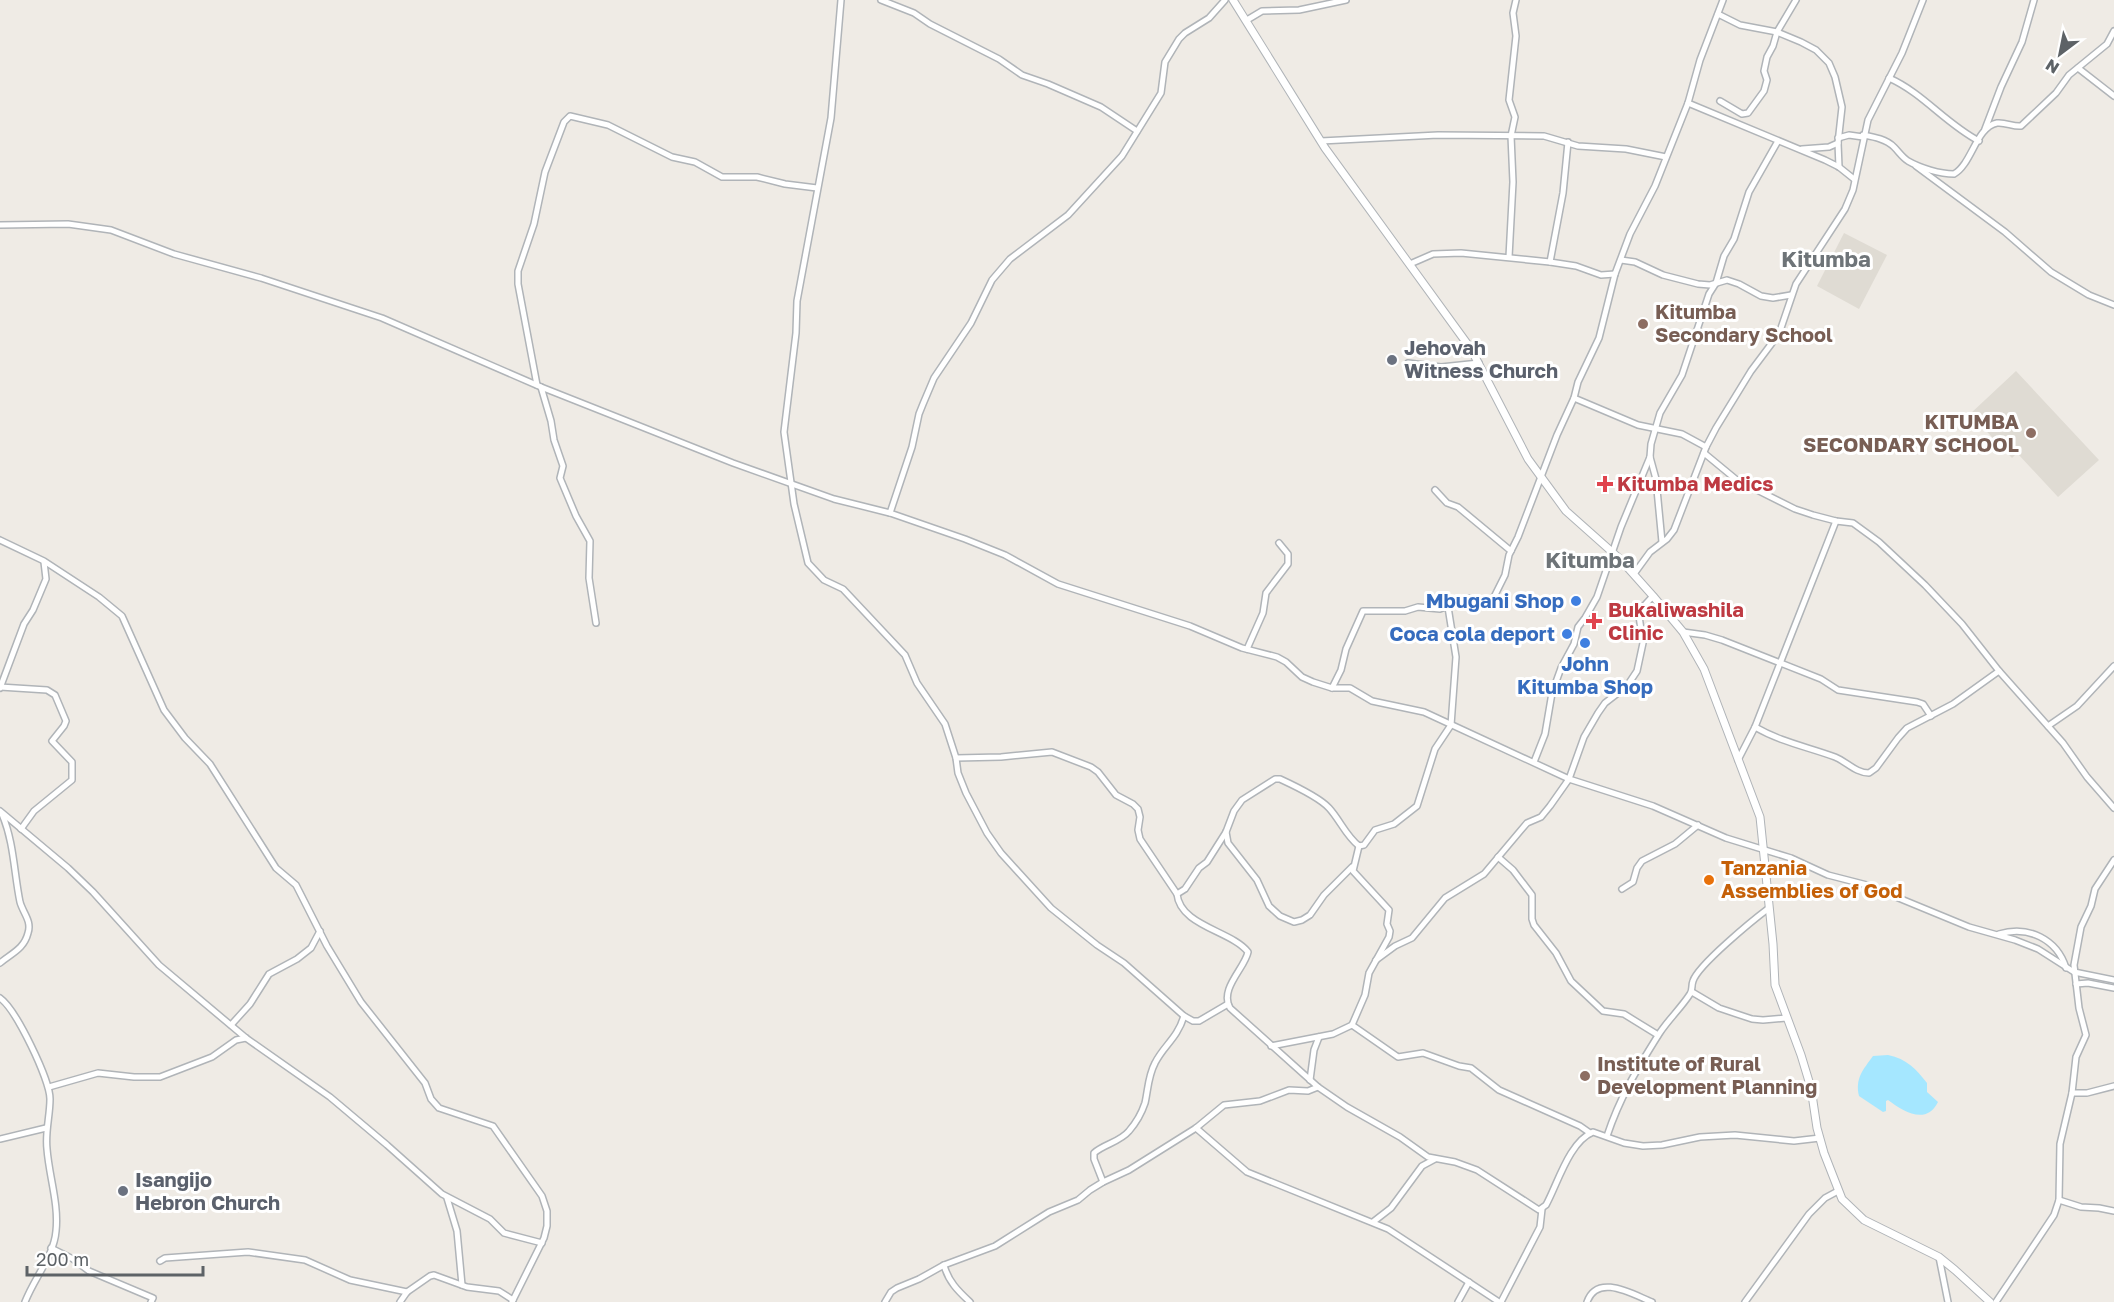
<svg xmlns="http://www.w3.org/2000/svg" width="2114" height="1302" font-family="'Golos Text',sans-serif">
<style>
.education{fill:#dfdbd3}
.water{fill:#a5e7ff}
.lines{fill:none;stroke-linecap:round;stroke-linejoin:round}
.minor-casing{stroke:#b0b4b8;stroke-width:8}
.tertiary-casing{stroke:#b0b4b8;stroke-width:9}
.minor{stroke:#fff;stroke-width:5}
.tertiary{stroke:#fff;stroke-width:7}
.education-dot{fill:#8d6e63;stroke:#fff;stroke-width:2}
.worship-dot{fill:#6b7280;stroke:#fff;stroke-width:2}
.health-dot{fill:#e0444e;stroke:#fff;stroke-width:2}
.shop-dot{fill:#3f7fe0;stroke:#fff;stroke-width:2}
.food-dot{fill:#e8710a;stroke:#fff;stroke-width:2}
.labels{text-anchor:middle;stroke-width:6;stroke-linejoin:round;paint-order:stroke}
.education-label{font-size:20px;font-weight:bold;fill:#785e54;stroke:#fff;text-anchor:start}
.worship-label{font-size:20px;font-weight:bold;fill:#5b616d;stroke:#fff;text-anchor:start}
.health-label{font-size:20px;font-weight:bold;fill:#be3a42;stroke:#fff;text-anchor:start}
.shop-label{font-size:20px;font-weight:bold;fill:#366cbe;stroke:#fff;text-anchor:end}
.food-label{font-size:20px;font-weight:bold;fill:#c56008;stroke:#fff;text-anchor:start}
.quarter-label{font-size:22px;font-weight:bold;fill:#6e7478;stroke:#fff}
</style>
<rect width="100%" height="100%" fill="#efebe5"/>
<g class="education">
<polygon points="1844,233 1887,255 1859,309 1817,286"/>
<polygon points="2016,371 2099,460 2058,497 2017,453 2012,458 1970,414"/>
</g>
<path class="water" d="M1888,1055C1907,1059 1916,1069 1927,1083V1092L1938,1102C1926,1126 1903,1111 1888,1100L1886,1101V1111L1883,1112L1859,1096C1855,1078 1863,1070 1873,1056Z"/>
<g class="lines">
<g class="minor-casing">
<g id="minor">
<polyline points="841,0 831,118 797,301 796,333 784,432 794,504 808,563 824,580 843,589 905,655 917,683 945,724 956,758 958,773 966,793 987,833 1001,853 1051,908 1097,945 1124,963 1184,1016 1193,1021 1199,1021 1228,1004"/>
<polyline points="881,0 914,13 930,24 999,59 1022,75 1048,84 1101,107 1137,131"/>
<polyline points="1718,14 1740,25 1777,32 1801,42 1816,50 1829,63 1835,77 1842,107 1838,143 1839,167"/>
<polyline points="1247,20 1262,11 1299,10 1346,0"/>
<polyline points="2078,68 2114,96"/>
<path d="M1889,78C1923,93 1946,124 1979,141"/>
<polyline points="1720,101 1742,114 1748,113 1764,91 1767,80 1764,71 1767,57 1773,46 1777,32 1796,0"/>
<polyline points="1688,103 1825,160 1839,167 1854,179"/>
<polyline points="1985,129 2001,87 2022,42 2034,0"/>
<path d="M1863,135C1874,137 1886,139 1894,147C1899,152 1902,157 1908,161C1920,168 1940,174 1954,174C1972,164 1976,127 1997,123C2006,122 2013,127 2021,126L2056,93L2069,75L2107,44L2114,31"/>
<polyline points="1838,138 1849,135 1863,137"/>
<polyline points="1321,141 1438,135 1544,136 1578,146 1626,149 1666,157"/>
<polyline points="1802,149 1829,147 1838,143"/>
<polyline points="1916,166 2005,232 2051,272 2089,295 2114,305"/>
<polyline points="0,225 68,224 111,230 174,254 261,278 382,318 541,387 733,463 834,499 890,513 965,539 1005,555 1058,584 1190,626 1242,648 1277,657 1286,662 1302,677 1313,682 1332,688 1350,688 1372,701 1424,712 1569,779 1653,806 1726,838 1791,858 1828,875 1867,885 1969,927 2015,940 2038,949 2074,972 2114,980"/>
<polyline points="1509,257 1513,182 1511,136 1515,117 1509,100 1516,36 1513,13 1516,0"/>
<polyline points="1621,260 1635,262 1663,275 1698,284 1710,285 1727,280 1739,284 1761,296 1773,298 1791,295"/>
<polyline points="1550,262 1563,193 1568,142"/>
<polyline points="1410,264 1433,254 1461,253 1550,262 1576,266 1601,275 1615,274"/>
<polyline points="1408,363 1441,367 1479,363"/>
<polyline points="537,385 518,284 518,271 534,224 545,172 564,122 570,116 608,125 672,157 695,162 722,177 757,177 785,184 817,188"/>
<polyline points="541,387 551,421 554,440 563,466 560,478 576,516 590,541 589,578 596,623"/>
<polyline points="1574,398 1638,425 1682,434 1706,447"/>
<polyline points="1704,453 1744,486 1755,489 1795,509 1813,515 1836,521 1853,523 1879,542 1925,585 1962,624 1999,671 2063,743 2087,777 2114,808"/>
<polyline points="1435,490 1447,503 1458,507 1511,551"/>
<polyline points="890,513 912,447 919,414 923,404 934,378 971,323 992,280 1010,259 1068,215 1122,156 1161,93 1165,62 1179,39 1185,33 1209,18 1225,0"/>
<polyline points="0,540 44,561 99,597 122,616 164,710 185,738 210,764 276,868 296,885 327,946 361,1002 425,1083 431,1099 439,1108 493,1126 542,1196 547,1211 547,1226 544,1238 512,1302"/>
<polyline points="1662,542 1656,479 1650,457 1651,444 1660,413 1682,375 1709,294 1716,283 1724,256 1734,239 1749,192 1778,141"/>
<polyline points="1634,574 1650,552 1667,539 1674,530 1706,447 1716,428 1751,371 1775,339 1780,331 1796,284 1845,209 1853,190 1868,120 1902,53 1923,0"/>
<path d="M1448,607L1456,657L1451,725L1435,749L1417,806L1394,824L1375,830L1364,845L1359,846C1346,836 1340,820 1329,808C1320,798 1293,785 1280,779H1275L1242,800L1234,811L1226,832L1207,862L1199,868L1185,889L1177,894C1180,926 1232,931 1248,952C1245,968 1219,989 1230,1008L1318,1087L1347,1107L1400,1137L1428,1157L1455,1162L1477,1170L1539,1210L1546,1205C1558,1183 1569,1142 1593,1132L1624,1143L1643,1146L1662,1145L1700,1137L1735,1135L1794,1141L1820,1138"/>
<polyline points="1683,632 1705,635 1722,640 1821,679 1838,690 1917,702 1923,704 1931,716"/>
<polyline points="1247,649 1263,613 1266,593 1288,564 1288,554 1279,543"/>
<polyline points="0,687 47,690 55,695 66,721 64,726 52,741 72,762 72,780 34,811 21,829"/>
<polyline points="0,688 24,624 33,610 46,579 44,562"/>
<polyline points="1332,688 1341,670 1346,649 1363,611 1405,611 1418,607 1440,609 1469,598 1487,602 1494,597 1505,575 1509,555 1518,537 1557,435 1574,398 1578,382 1599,338 1615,274 1630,234 1655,186 1688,103 1700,60 1723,0"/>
<polyline points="2048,726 2077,706 2114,666"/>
<path d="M1755,727C1781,742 1808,747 1835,757C1847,762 1856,773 1869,773L1876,768L1898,738L1907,728L1953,704L1999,671"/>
<polyline points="956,758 1001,757 1052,752 1091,767 1098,772 1116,795 1133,804 1138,809 1140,817 1138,830 1140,839 1177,894"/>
<polyline points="1738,760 1755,727 1836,521"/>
<polyline points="1534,762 1545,734 1552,693 1561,668 1574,644 1578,627 1585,618 1597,597 1621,527 1650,457"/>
<polyline points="0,811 68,868 93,892 159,965 246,1038 330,1097 387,1145 442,1194 490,1219 504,1233 542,1243"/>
<polyline points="1226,832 1228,843 1257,880 1269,906 1280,916 1294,922 1302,920 1310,915 1324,895 1352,867"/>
<polyline points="1498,857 1513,870 1532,895 1532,919 1534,925 1556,953 1571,981 1603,1011 1624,1014 1658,1035"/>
<polyline points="1622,889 1633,882 1637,868 1642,861 1675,844 1698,825"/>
<path d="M1999,934C2028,925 2057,939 2066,968"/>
<polyline points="1376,960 1395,946 1412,938 1445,898 1484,874 1521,830 1527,823 1541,817 1550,806 1569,779 1584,737 1598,713 1605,703 1627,686 1637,671 1643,643 1639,616 1643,607 1653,596"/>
<path d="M0,963C12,953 24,949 28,933C32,921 23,913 20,902C14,873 14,842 2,814"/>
<polyline points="2076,984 2088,983 2114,988"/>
<polyline points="1692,992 1719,1008 1752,1019 1763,1020 1786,1018"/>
<path d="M0,998C16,1009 50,1080 50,1099C50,1116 45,1132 47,1149C49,1176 59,1204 56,1231C54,1256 34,1278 25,1302"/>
<polyline points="231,1025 250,1004 269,974 297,959 311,948 320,931"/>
<polyline points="1352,1025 1398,1057 1423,1053 1459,1066 1471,1068 1499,1090 1580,1126 1590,1133"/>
<polyline points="1271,1046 1333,1034 1352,1025 1365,995 1369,973 1389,937 1390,931 1387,924 1389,910 1353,871 1359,846"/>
<polyline points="1310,1080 1314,1050 1319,1037"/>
<polyline points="49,1087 98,1073 134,1077 160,1077 212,1057 236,1040 246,1038"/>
<polyline points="2072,1093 2087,1093 2114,1086"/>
<polyline points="1196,1128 1247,1172 1388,1229 1499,1302"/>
<path d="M1607,1136C1620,1097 1637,1069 1659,1034C1668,1020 1681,1008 1690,994C1693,990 1691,986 1693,981C1698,965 1753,920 1769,908"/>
<polyline points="0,1139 46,1128"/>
<path d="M1103,1182L1094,1159V1153C1104,1144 1120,1142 1129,1131C1135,1124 1142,1112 1145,1103C1148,1090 1148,1076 1155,1063C1164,1045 1177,1039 1184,1016"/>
<polyline points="447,1198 457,1231 462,1285"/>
<polyline points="2059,1200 2081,1207 2099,1208 2114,1211"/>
<polyline points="1373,1222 1391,1208 1422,1166 1435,1159"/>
<polyline points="51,1248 73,1259 89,1271 153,1298 151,1302"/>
<polyline points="1939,1257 1948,1302"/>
<polyline points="160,1261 165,1258 248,1252 305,1260 350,1280 407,1292"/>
<path d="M944,1265C948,1281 958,1291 970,1302"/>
<polyline points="400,1302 407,1292 430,1276 434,1275 467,1287 499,1291 513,1300"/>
<polyline points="885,1302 891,1292 897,1288 919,1279 944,1265 995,1246 1049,1212 1078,1200 1090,1190 1103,1182 1129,1170 1196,1128 1224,1105 1260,1101 1289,1090 1308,1091 1318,1087"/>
<polyline points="1458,1302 1469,1282"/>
<polyline points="1501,1302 1540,1227 1542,1209"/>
<path d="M1587,1302C1597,1273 1632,1294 1652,1302"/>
<polyline points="1745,1302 1809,1214 1825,1198 1838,1191"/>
<polyline points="1996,1302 2054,1215 2059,1200 2060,1144 2072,1093 2076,1057 2086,1035 2079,1008 2074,965 2081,927 2091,906 2095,889 2114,860"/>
</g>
</g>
<g class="tertiary-casing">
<polyline id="tertiary" points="1233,0 1325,148 1471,349 1528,459 1566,511 1620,559 1653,596 1683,632 1704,669 1760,817 1773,944 1775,985 1801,1055 1811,1088 1817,1128 1824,1153 1842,1199 1864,1220 1939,1257 1955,1270 1990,1302"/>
</g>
<use href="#minor" class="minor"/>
<use href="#tertiary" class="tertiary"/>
</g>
<g class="education-dot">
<circle cx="1643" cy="324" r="6"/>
<circle cx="2031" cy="433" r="6"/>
<circle cx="1585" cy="1076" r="6"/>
</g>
<g class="worship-dot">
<circle cx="1392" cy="360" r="6"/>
<circle cx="123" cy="1191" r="6"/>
</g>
<g class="health-dot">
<path d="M1602 475h6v6h6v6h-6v6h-6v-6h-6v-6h6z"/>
<path d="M1591 612h6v6h6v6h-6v6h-6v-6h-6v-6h6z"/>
</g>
<g class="shop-dot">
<circle cx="1576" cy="601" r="6"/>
<circle cx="1567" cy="634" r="6"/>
<circle cx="1585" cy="643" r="6"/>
</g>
<circle class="food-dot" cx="1709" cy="880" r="6"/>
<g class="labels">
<g class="education-label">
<text x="1655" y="319">Kitumba<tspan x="1655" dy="23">Secondary School</tspan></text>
<text x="2019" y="429" text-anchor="end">KITUMBA<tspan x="2019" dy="23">SECONDARY SCHOOL</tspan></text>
<text x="1597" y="1071">Institute of Rural<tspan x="1597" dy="23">Development Planning</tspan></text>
</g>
<g class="worship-label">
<text x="1404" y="355">Jehovah<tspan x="1404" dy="23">Witness Church</tspan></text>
<text x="135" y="1187">Isangijo<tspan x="135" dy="23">Hebron Church</tspan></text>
</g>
<g class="health-label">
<text x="1617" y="491">Kitumba Medics</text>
<text x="1608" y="617">Bukaliwashila<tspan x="1608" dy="23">Clinic</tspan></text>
</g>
<g class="shop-label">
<text x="1564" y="608">Mbugani Shop</text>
<text x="1555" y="641">Coca cola deport</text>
<text x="1585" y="671" text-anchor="middle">John<tspan x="1585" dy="23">Kitumba Shop</tspan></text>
</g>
<g class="food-label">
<text x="1721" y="875">Tanzania<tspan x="1721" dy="23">Assemblies of God</tspan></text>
</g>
<g class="quarter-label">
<text x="1826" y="267">Kitumba</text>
<text x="1590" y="568">Kitumba</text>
</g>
</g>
<g transform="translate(2060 54) rotate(212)" stroke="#ffffff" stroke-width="4.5" paint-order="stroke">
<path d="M0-4.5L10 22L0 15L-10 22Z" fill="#5d6266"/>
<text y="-9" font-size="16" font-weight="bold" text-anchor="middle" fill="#5d6266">N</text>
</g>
<path d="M27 1266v9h176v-9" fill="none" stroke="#5d6266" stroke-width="3"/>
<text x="36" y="1266" font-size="18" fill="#5d6266" stroke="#ffffff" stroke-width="4.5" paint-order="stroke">200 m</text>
</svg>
